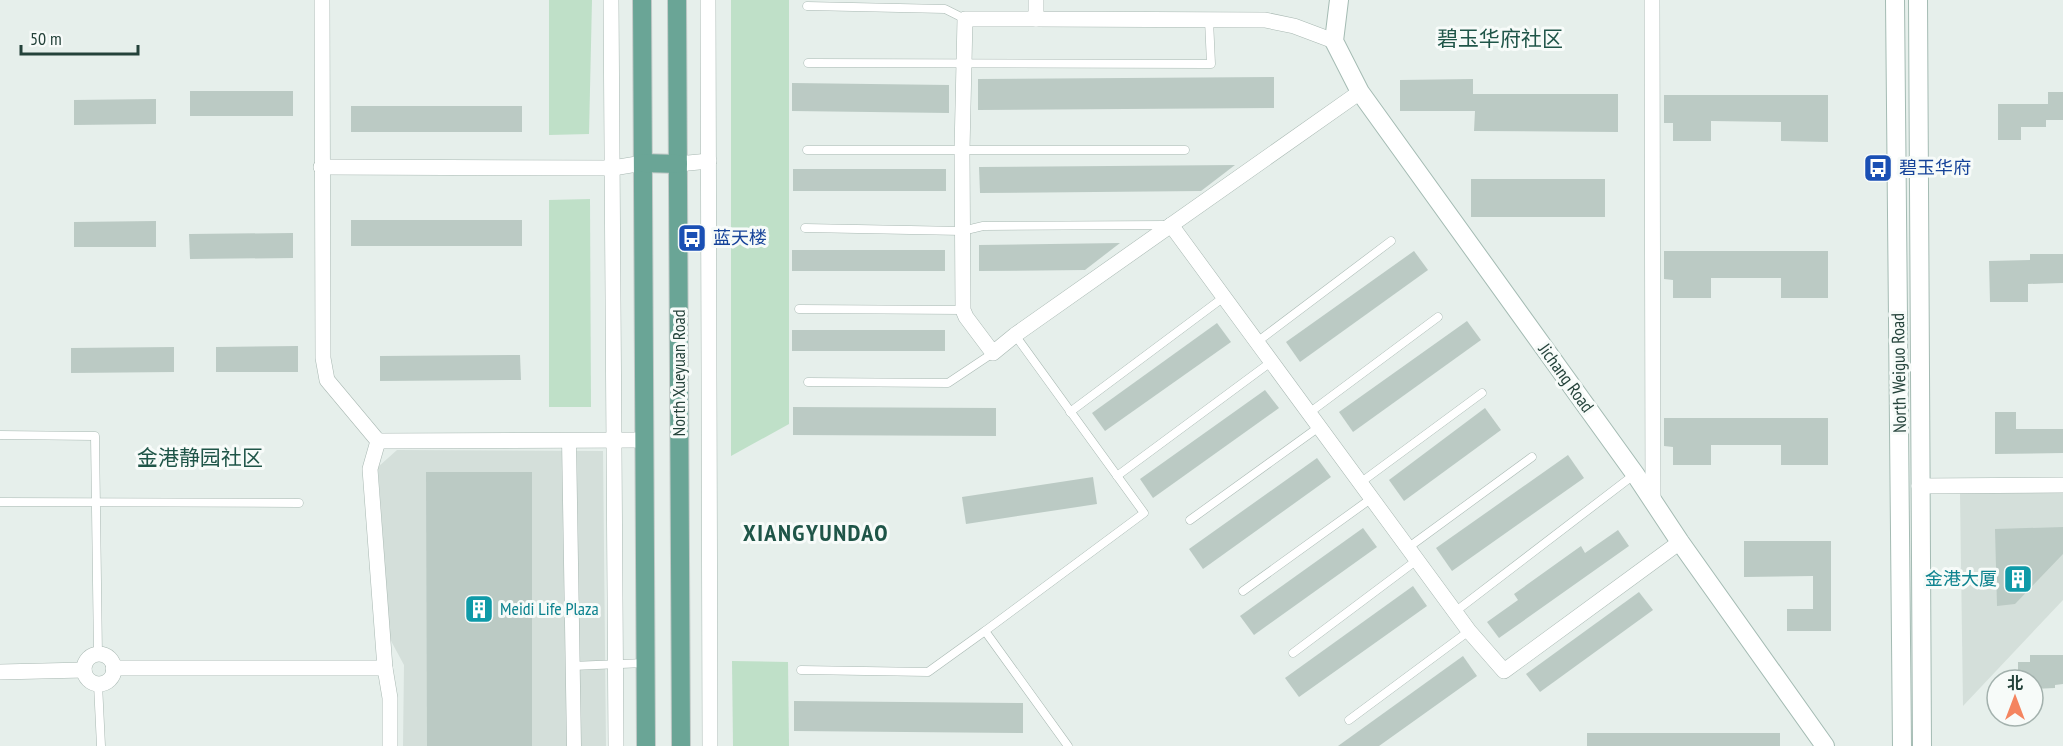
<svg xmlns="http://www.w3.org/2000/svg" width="2063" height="746" font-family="'PT Sans Narrow','Noto Sans SC',sans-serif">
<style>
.built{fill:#d4dfda}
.green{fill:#bfe0c8}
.building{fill:#bbcac4}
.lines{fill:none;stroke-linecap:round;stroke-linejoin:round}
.lane-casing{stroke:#a8b8b2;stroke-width:9}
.street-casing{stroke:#a8b8b2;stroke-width:16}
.secondary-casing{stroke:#a4bbb3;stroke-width:20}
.primary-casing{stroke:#c2cac8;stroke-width:20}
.lane{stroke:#fff;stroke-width:8}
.street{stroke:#fff;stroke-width:15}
.secondary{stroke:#fff;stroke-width:18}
.primary{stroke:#6aa596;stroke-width:18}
.labels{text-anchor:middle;stroke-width:6;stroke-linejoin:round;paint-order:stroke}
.transit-label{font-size:18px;fill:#164399;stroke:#f7fbf9;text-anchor:start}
.street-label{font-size:18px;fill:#24423a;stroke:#f7fbf9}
.culture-label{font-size:18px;fill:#0d838f;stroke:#f7fbf9;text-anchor:end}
.quarter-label{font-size:21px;fill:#1f5548;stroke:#f7fbf9}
.district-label{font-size:24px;font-weight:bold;letter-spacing:1.5px;fill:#1f5548;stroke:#f7fbf9}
</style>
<rect width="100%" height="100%" fill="#e6efeb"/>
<g class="built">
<polygon points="397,450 603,451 606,746 403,746 404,665 390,639 378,467"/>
<polygon points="1960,493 2063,493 2063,600 1963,706"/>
</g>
<g class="green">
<polygon points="549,0 592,0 589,134 549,135"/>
<polygon points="731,0 789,0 789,424 731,456"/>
<polygon points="590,199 591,407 549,407 549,200"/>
<polygon points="732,661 788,662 789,746 733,746"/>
</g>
<g class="building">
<polygon points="1274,77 1274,108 978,110 978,79"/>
<polygon points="1473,79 1473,94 1618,94 1618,132 1474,131 1475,111 1400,111 1400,80"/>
<polygon points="792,83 949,85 949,113 792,111"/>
<rect x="190" y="91" width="103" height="25"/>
<polygon points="2048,92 2063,92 2063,120 2046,120 2046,127 2021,127 2021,140 1998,140 1998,104 2048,104"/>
<polygon points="1664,95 1828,95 1828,142 1781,141 1781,122 1711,121 1711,141 1673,141 1673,123 1664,123"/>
<polygon points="156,99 156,124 74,125 74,100"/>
<rect x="351" y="106" width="171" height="26"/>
<polygon points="1235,165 1201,191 980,193 979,167"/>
<rect x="793" y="169" width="153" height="22"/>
<rect x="1471" y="179" width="134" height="38"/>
<rect x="351" y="220" width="171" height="26"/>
<polygon points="156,221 156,247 74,247 74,222"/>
<polygon points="293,233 293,258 190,259 189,234"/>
<polygon points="1120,243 1085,270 979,271 979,245"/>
<rect x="792" y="250" width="153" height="21"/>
<polygon points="1414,251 1428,270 1300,362 1286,342"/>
<polygon points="1664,251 1828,251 1828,298 1781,298 1781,278 1711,278 1711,298 1673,298 1673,280 1664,279"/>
<polygon points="2030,254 2063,254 2063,283 2028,284 2028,302 1990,302 1989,261 2030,260"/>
<polygon points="1467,321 1481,340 1353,432 1339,412"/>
<polygon points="1217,323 1231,342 1105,431 1092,413"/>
<rect x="792" y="330" width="153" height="21"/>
<polygon points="298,346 298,372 216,372 216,347"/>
<polygon points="174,347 174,372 71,373 71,348"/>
<polygon points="520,355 521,380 380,381 380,356"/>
<polygon points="1265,390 1279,408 1153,498 1140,479"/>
<polygon points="793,407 996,408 996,436 793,435"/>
<polygon points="1485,408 1501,430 1404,501 1389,480"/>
<polygon points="1995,412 2016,412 2016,429 2063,429 2063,453 1995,454"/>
<polygon points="1664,418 1828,418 1828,465 1781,465 1781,445 1711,445 1711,465 1673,465 1673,447 1664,446"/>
<polygon points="1568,455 1584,478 1452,571 1436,548"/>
<polygon points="1317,458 1331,477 1203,569 1189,549"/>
<polygon points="426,472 532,472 532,746 427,746"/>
<polygon points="1093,477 1097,504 966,524 962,497"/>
<polygon points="2063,527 2063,554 2015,604 1997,606 1995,529"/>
<polygon points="1363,528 1377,547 1254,635 1240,616"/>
<polygon points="1618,530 1629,546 1499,638 1487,622 1518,600 1514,594 1581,546 1585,553"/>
<polygon points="1744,541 1831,541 1831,631 1787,631 1787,609 1813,609 1813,576 1744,577"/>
<polygon points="1413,586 1427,606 1299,697 1285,678"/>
<polygon points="1639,592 1653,610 1540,692 1526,674"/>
<polygon points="2030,655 2063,655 2063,684 2055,685 2055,688 2033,689 2033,680 2018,680 2018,662 2030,662"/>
<polygon points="1463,656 1477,676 1379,746 1338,746"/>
<polygon points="794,701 1023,703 1023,733 794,731"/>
<rect x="1587" y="733" width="193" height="13"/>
</g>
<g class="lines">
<g class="lane-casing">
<g id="lane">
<polyline points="807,6 945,9 965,19"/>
<polyline points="808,63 1211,64 1209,20"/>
<polyline points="807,150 1185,150"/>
<polyline points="805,228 962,231 983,226 1166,225"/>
<polyline points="799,309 963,310"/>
<polyline points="1015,335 1144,513 985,631 1068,746"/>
<polyline points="1257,342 1391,241"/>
<polyline points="808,382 948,383 993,353"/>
<polyline points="1070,412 1224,297"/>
<polyline points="1309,413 1438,317"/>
<polyline points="0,435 95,436 98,655"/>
<polyline points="566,440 571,746"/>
<polyline points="572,440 577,746"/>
<polyline points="1117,476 1271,362"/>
<polyline points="1360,483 1482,393"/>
<polyline points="0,502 299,503"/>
<polyline points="1190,520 1319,427"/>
<polyline points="1409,547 1532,457"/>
<polyline points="1243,591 1372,498"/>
<polyline points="1456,611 1635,474"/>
<polyline points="1293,653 1417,560"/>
<polyline points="572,666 645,663"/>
<polyline points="801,670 928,672 985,631"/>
<polyline points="98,684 101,746"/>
<polyline points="1349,720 1469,631"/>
</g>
</g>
<g class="street-casing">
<g id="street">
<polyline points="322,0 323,358 327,380 378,441 370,469 385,668 390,698 390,746"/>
<polyline points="611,0 616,746"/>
<polyline points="708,0 710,746"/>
<polyline points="1036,0 1036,19 1265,20 1294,26 1334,41"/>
<polyline points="1652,0 1653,501"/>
<polyline points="1036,19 965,19 962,150 963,310 966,317 993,353 1015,335 1360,92"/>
<polyline points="678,164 709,161"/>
<polyline points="321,167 613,168 643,163"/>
<polyline points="1171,225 1469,631 1504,671 1680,542"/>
<polyline points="378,441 644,440"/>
<polyline points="1919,486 2063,485"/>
<circle cx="99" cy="669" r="15"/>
<polyline points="113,668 385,668"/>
<polyline points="0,672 84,670"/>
</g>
</g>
<g class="secondary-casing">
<g id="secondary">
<polyline points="1339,0 1334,41 1360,92 1635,474 1680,542 1825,746"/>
<polyline points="1895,0 1902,746"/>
<polyline points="1918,0 1922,746"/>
</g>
</g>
<g class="primary-casing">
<g id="primary">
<polyline points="642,0 646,746"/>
<polyline points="677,0 681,746"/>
<polyline points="643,163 678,164"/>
</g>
</g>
<use href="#lane" class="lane"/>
<use href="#street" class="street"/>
<use href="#secondary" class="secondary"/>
<use href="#primary" class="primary"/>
</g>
<defs>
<g id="bus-square" transform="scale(1.5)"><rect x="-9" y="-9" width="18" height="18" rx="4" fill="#1a4fb4" stroke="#f7fbf9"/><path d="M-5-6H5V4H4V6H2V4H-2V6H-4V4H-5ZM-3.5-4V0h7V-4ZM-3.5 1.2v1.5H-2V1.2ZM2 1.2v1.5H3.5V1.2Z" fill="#fff"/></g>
<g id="building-square" transform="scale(1.5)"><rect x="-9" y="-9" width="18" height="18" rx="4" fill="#0f9aa8" stroke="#f7fbf9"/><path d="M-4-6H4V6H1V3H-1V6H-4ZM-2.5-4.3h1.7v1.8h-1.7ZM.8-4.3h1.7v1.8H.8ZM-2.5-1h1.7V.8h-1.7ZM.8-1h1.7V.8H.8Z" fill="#fff"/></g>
</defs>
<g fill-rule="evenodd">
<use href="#bus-square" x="1878" y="168"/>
<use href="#bus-square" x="692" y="238"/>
<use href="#building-square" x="2018" y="579"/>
<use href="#building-square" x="479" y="609"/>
</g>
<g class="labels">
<g class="transit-label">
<text x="1899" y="174">碧玉华府</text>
<text x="713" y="244">蓝天楼</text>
</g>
<g class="street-label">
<text transform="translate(679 373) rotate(-90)" y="6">North Xueyuan Road</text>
<text transform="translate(1899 373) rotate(-91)" y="6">North Weiguo Road</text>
<text transform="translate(1566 378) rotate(54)" y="6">Jichang Road</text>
</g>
<g class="culture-label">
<text x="1997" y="585">金港大厦</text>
<text x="500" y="615" text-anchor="start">Meidi Life Plaza</text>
</g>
<g class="quarter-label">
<text x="1500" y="46">碧玉华府社区</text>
<text x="200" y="465">金港静园社区</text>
</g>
<g class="district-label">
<text x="816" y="541">XIANGYUNDAO</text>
</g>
</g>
<g transform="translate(2015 698)"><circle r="28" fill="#f7fbf9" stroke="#a3b1ad" stroke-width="1.5"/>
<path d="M0-4.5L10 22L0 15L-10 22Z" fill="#f4845f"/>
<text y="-9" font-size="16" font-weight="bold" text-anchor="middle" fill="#24423a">北</text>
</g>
<path d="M21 45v9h117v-9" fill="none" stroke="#24423a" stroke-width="3"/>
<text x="30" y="45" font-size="18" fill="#24423a" stroke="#f7fbf9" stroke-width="4.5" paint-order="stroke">50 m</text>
</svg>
